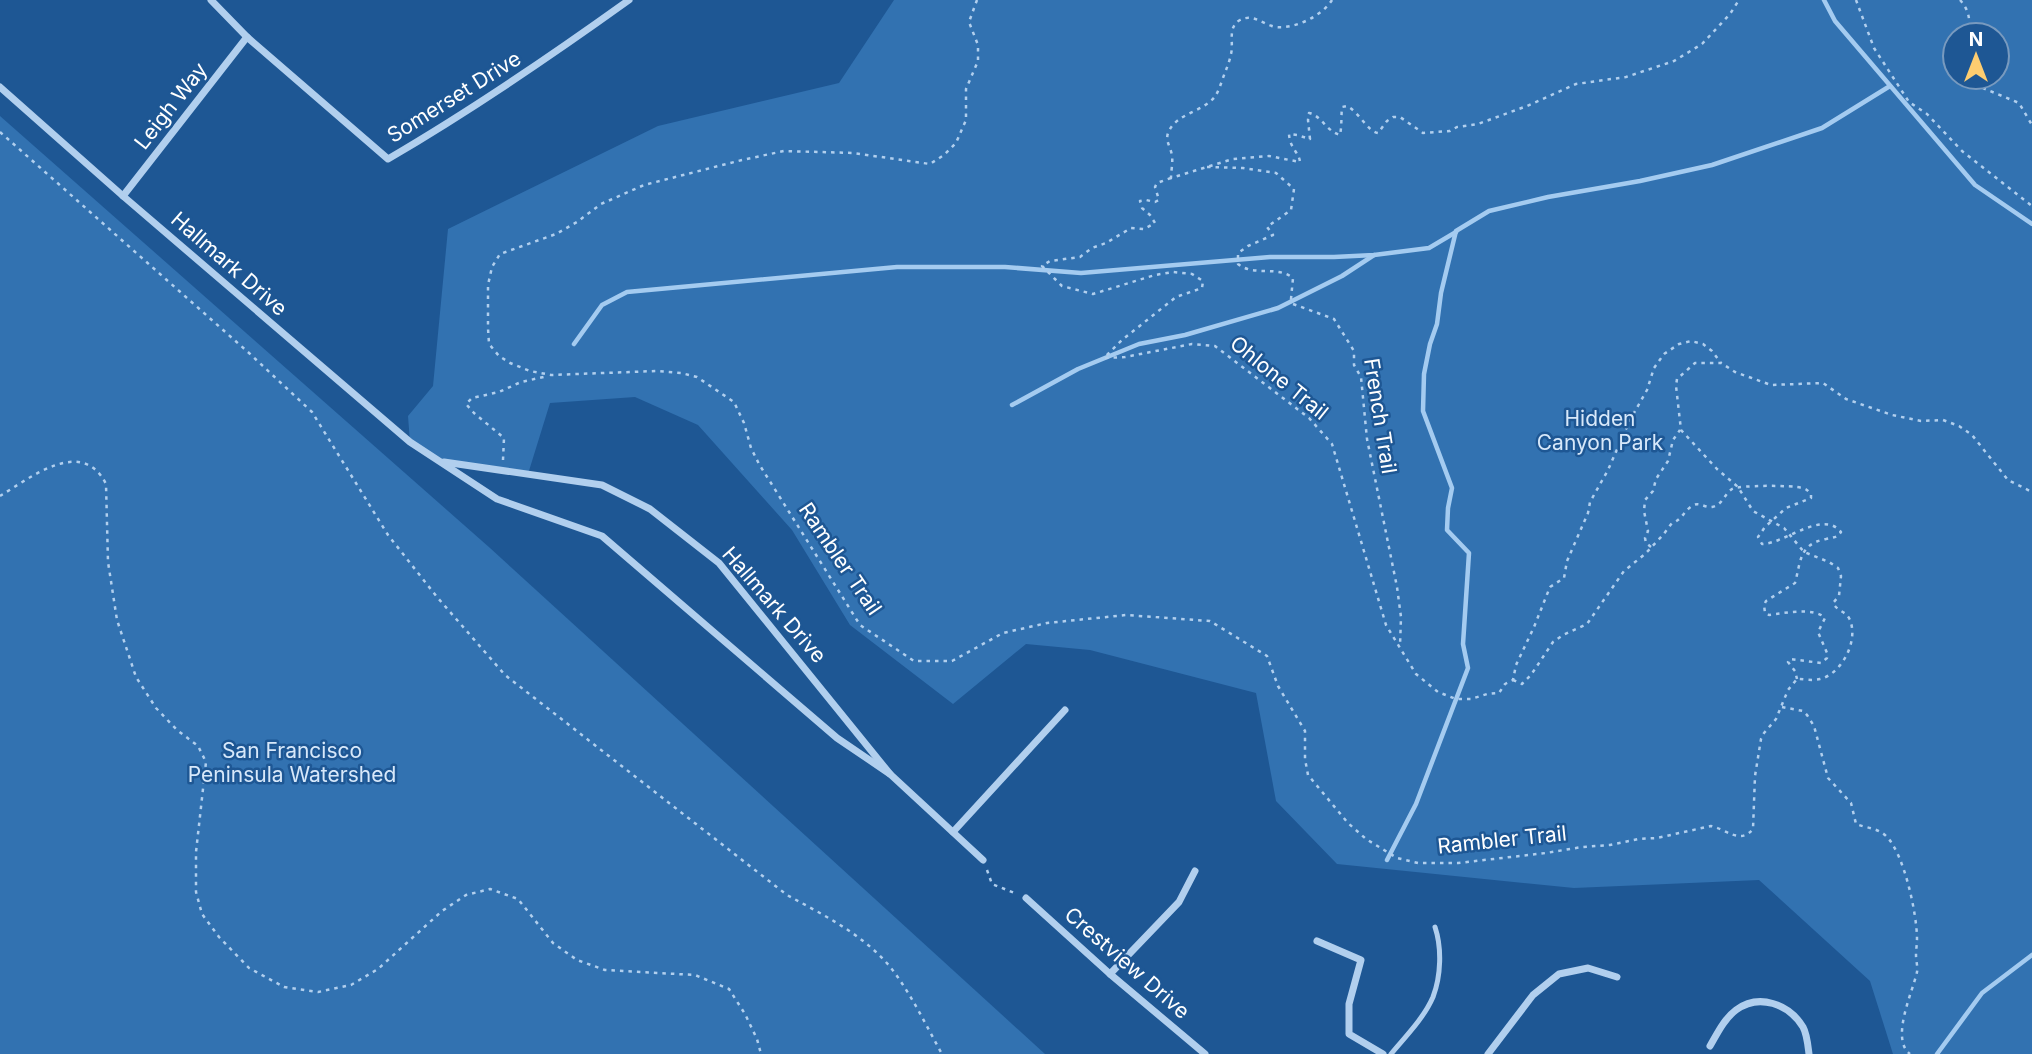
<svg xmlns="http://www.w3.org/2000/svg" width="2032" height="1054" font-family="Inter,sans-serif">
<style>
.green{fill:#3272b1;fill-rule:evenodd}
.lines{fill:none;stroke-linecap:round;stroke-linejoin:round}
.stream{stroke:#a4cbf0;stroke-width:4.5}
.path{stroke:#b1cfee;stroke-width:2.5;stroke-dasharray:3.5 5;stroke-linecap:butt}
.service{stroke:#b1cfee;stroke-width:5}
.minor{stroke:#b1cfee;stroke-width:7}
.labels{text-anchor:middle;stroke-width:5;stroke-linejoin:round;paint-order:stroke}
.street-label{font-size:21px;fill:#fff;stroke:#1e5794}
.park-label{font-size:21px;fill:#d7e8fa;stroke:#1e5794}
</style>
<rect width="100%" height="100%" fill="#1e5794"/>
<g class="green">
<path d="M894,0H2032V1054H1893L1870,981L1759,880L1574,888L1337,864L1276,801L1256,693L1090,650L1026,644L953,704L850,625L792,530L698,425L635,397L550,403L528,474L441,462L410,442L408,416L433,386L448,229L658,126L839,83ZM1955,35H1997V77H1955Z"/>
<polygon points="0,116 490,548 1045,1054 0,1054"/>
</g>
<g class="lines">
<g class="stream">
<polyline points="1824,0 1835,21 1975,185 2032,224"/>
<polyline points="574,344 602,305 627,292 897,267 1005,267 1081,273 1270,257 1334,257 1374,255 1429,248 1456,232"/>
<polyline points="1012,405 1078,369 1139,344 1185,335 1278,308 1342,276 1374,255"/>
<polyline points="1387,860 1416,804 1468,668 1463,644 1469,553 1447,530 1448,508 1452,488 1423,411 1424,374 1430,344 1437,324 1441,293 1456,231 1489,211 1548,197 1640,181 1712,165 1822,128 1890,86"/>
<polyline points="1937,1054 1982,993 2032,955"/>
</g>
<g class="path">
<path d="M977,0L969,22L978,45V61L966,89V120L956,143L944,155L930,164L853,153L784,151L742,160L644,185L601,204L577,222L556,234L500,254L492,267L488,285V328L489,344L499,356L510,363L530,371L551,375L656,371L681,373L697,377L734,402L744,423L751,448L759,464L860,625L914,661H952L1003,633L1047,623L1126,615L1210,621L1267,656L1278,686L1305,731V759L1308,775L1348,823L1366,839L1397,858L1418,863H1458L1546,853L1582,847L1610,845L1638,839L1657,838L1711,826C1726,829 1740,845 1753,829L1755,776L1761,739L1764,733L1776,719L1788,690L1797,679C1804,679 1813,681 1820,679C1842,674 1860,639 1849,618C1845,611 1837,611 1833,603L1839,596L1841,576L1838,568L1829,562L1804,552L1784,528L1753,511L1738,487L1717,469L1681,430L1676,386L1677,379L1695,363H1721L1735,372L1771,385L1823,383L1846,399L1892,415L1921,421L1943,420L1959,426L1972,435L2008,480L2032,492"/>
<path d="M1332,0C1322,16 1295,29 1276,27C1263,25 1254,13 1240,20C1227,27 1234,43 1231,54C1230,59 1228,65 1226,70C1223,77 1220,88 1216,95C1206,111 1177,113 1169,131C1164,140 1171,147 1172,156C1173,163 1171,171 1171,178L1233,159L1269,156L1300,162C1299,152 1290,149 1289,134L1297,135L1310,139L1308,120L1309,113C1322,116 1326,131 1340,135C1342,125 1341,117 1342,107L1347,106C1360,113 1367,131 1378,133L1387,121L1393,117H1400L1423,133L1450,131L1457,127L1478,124L1527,106L1576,84L1626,77L1674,61L1702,44L1730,14L1739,0"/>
<polyline points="1856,0 1874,48 1909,102 1927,114 1962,151 2032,206"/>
<path d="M1960,0C1970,11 1970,21 1969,35"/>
<polyline points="1970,77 1978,86 2019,103 2032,125"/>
<path d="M0,132L249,353L312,412L388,535L437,597L505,675L787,895C827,917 873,939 899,979C915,1002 928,1029 942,1054"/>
<path d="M1207,167L1243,168L1276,173L1294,189L1291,210L1267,227L1273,235L1248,246L1238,253V264C1254,277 1277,265 1293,278L1291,299L1293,304L1334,319L1354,351V365L1361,377L1367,439L1397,587L1401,617L1400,646"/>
<polyline points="1171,178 1157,183 1155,187 1159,200 1155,202 1146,200 1140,201 1142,208 1150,215 1155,223 1144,229 1131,228 1106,243 1092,248 1080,257 1050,261 1042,266 1062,286 1093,294 1155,275 1173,272 1192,274 1203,281 1202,288 1176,297 1122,340 1104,358 1125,357 1192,344 1215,346 1309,418 1332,444 1386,625 1416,674 1438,692 1456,699 1471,699 1487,694 1499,693 1505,684 1513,680 1516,665 1534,627 1550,587 1564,578 1567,561 1588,513 1590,502 1608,470 1630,420 1647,390 1654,368 1664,354 1679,344 1691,341 1703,344 1712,351 1721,363"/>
<polyline points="503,460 504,438 474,413 466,404 472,398 499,392 521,382 548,376"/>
<path d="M0,496C30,478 82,436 106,484L108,562L117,620L136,677L156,708L177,730L198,746L206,762L196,852V892L202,914L219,937L249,968L284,987L318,992L351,985L378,969L442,911L466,895L490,889L518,899L553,943L577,960L605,970L695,975L729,989L745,1014L757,1039L761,1054"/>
<polyline points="1651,547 1646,543 1645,538 1648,531 1644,511 1645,500 1653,491 1656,479 1668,461 1673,440 1680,430"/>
<path d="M1513,680L1522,684L1531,675L1553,642L1563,635L1587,624L1624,571L1645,554L1663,535L1672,523C1682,520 1683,512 1692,506C1699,501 1704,508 1712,507C1723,505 1724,494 1732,489C1739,485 1793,485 1802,488C1807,489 1807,490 1811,494V498L1786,508L1765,527L1758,537L1762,544C1784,544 1823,509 1841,532C1837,538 1834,537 1826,539C1799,544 1801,561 1795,583L1766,601L1764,605L1765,613L1769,615C1783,613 1815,607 1825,618L1818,632L1827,653V658L1821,663L1790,659L1788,662L1795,671L1797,679"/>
<path d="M1782,707L1803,711L1807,715L1814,726L1828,778L1851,803L1856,824C1866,828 1878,828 1886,836C1904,853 1917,914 1917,939C1917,944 1916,950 1916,955C1916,961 1918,967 1917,972C1913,991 1890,1039 1910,1054"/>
<polyline points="987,870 992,884 1017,894"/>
</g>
<path class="service" d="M1391,1054C1405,1037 1424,1018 1433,997C1441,976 1442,948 1435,927"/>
<g class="minor">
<path d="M211,0L247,37L388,159C472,110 551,56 629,0"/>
<polyline points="0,87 123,196 410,442 497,499 602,536 837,738 890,774"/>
<polyline points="123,196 247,37"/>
<polyline points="444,462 602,485 650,509 719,563 890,774 983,860"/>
<polyline points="953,832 1065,710"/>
<polyline points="1026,898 1110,974 1205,1054"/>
<polyline points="1317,941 1361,960 1349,1004 1349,1034 1383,1054"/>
<polyline points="1110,974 1179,902 1195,871"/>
<path d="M1710,1046C1717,1034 1724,1019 1736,1010C1759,993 1789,1004 1803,1027C1807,1034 1808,1046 1809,1054"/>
<polyline points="1488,1054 1533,995 1559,974 1588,968 1617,977"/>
</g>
</g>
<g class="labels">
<g class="street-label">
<text transform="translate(454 97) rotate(-32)" y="7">Somerset Drive</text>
<text transform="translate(171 106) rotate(-52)" y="7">Leigh Way</text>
<text transform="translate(229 264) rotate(41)" y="7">Hallmark Drive</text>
<text transform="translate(1279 378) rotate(39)" y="7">Ohlone Trail</text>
<text transform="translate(1380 416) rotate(81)" y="7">French Trail</text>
<text transform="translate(840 559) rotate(56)" y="7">Rambler Trail</text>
<text transform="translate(774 605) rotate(49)" y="7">Hallmark Drive</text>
<text transform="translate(1502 840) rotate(-6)" y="7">Rambler Trail</text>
<text transform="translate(1127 963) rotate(41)" y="7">Crestview Drive</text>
</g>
<g class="park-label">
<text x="1600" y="426">Hidden<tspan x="1600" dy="24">Canyon Park</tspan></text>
<text x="292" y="758">San Francisco<tspan x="292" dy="24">Peninsula Watershed</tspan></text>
</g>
</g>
<g transform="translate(1976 56)"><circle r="33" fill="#1e5794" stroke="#789abf" stroke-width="2"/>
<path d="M0-5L12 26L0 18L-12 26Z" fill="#fdcd70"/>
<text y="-10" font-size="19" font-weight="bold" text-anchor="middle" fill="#ffffff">N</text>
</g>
</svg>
